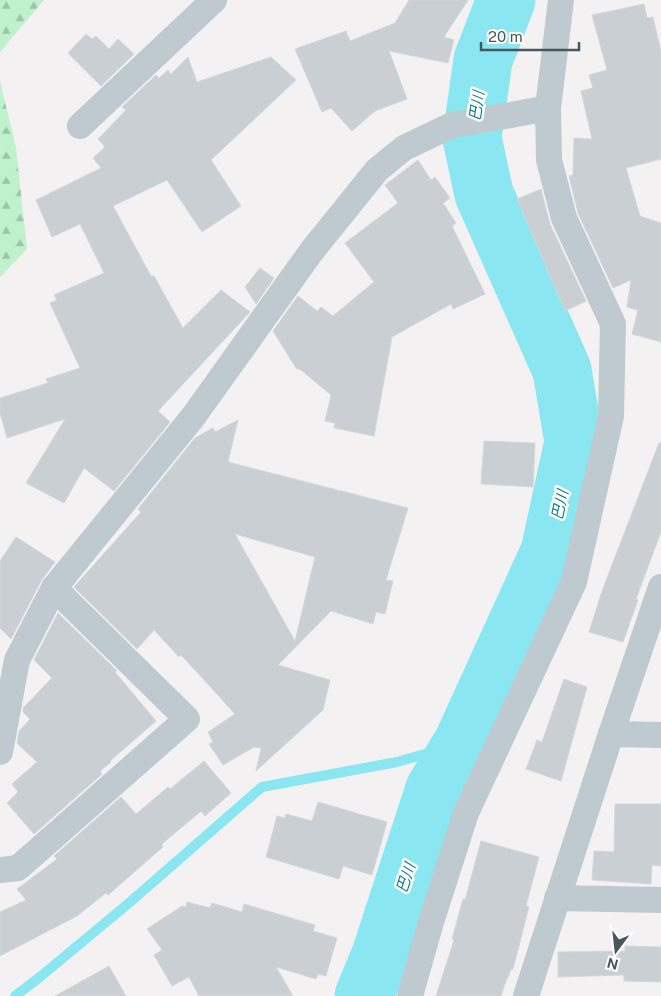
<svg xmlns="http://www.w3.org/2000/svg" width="661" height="996" font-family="'Public Sans','Noto Sans JP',sans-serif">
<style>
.forest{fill:url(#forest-firs)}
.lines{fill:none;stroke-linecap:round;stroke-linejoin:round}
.stream{stroke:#8ae6f0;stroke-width:10}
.river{stroke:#8ae6f0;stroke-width:59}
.building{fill:#cacfd3;stroke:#d4d8dc;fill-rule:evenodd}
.street{stroke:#becad0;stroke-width:26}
.labels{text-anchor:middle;stroke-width:5;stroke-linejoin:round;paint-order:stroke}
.water-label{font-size:15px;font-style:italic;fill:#097e8a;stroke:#fff}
</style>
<defs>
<pattern id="forest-firs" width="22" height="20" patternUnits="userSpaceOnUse" patternTransform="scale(1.25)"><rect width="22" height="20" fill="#bef1cc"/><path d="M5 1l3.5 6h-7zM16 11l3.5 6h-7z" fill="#9cc6a9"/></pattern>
</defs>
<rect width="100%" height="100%" fill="#f3f1f1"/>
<g class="forest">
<polygon points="0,0 44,0 0,52"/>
<polygon points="0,81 16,148 27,249 0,277"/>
</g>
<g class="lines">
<polyline class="stream" points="15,996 40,977 129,903 262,787 397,762 463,743"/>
<polyline class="river" points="364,996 381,955 435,789 463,743 550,552 574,442 562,370 484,194 472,138 483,60 506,0"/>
</g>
<g class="building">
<polygon points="409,0 468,0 444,37 454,40 448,63 389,51 407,99 375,111 352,131 331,108 322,112 295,49 346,31 350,41 395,23"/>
<polygon points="644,4 647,18 653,17 661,51 661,159 626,168 640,216 661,223 661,342 632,334 638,310 627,307 631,280 613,288 578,213 569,176 573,175 574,138 592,139 581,91 593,88 589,75 607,70 592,15"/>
<polygon points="86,34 92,39 96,36 109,49 118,39 134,54 101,86 68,53"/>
<polygon points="188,57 197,82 271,57 296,80 211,160 241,206 202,232 167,180 113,206 151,276 154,276 183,328 221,290 250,312 158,411 170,422 114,491 84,468 64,503 26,483 65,419 7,438 0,413 0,398 48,383 46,379 80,368 50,303 57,300 54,295 104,273 80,224 52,237 36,200 101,168 93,158 105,147 98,139 126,110 122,107 156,75 159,78 168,70 171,74"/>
<polygon points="418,160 431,180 435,177 450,198 443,203 456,223 452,226 485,294 453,309 451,304 392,337 374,436 334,428 335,423 325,421 331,395 301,370 296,368 273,331 298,296 317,311 321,307 333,316 374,282 345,243 398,203 385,185"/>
<polygon points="541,189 550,224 586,301 565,311 517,199"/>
<polygon points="260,268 274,278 256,304 245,287"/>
<path d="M238,420L228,462L408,508L386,580L393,581L385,614L376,612L373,624L331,611L278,665L330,680L323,710L256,771L261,748L254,747L223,765L209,744L213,742L208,732L235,714L196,671L181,655L179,657L154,630L137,649L74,587L141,512L138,509L195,438L213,428L215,432ZM235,534L315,557L295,641Z"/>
<polygon points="484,441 535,443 533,487 481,484"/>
<polygon points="659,443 661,443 661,532 636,599 638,600 623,642 589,632 602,591"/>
<polygon points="16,537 55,562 41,581 11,639 0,628 0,561"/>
<polygon points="58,613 117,671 115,672 156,721 110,761 111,762 100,771 102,774 34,834 7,803 18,792 12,784 37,762 17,743 19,731 30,719 23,712 23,708 52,678 34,660"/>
<polygon points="564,679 587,687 561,781 526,769 537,740 542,742"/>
<polygon points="204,761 231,793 205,816 201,811 162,844 163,847 108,895 106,893 77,916 0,956 0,912 26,900 17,889 57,859 54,856 121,797 136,814 168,787 170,789"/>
<polygon points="318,802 387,822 372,875 343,866 339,879 266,857 277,816 285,818 286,814 312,821"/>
<polygon points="615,804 661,804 661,866 652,865 651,884 592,880 594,851 614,852"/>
<polygon points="481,841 539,857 526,906 529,907 513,969 511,969 508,978 507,978 501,996 436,996 454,940 452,939 463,899 465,900"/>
<polygon points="187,902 210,908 212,903 242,912 244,904 315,925 313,931 337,938 326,976 318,974 316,979 276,967 293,996 199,996 189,977 172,986 154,955 162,950 147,929 182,906 186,907"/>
<polygon points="625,946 661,947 661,982 624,981 624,975 558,977 558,952 625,951"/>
<polygon points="109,966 126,996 55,996"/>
</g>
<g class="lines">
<g class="street">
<polyline points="80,126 214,0"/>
<polyline points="611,734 661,735"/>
<polyline points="0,752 17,660 54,588 193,417 311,252 377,170 404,148 452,125 500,117 548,108"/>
<polyline points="0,870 18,868 187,719 54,588"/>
<polyline points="557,898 661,900"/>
<polyline points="410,996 431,922 466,813 574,582 611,416 613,324 564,218 549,160 548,108 561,0"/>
<polyline points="526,996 611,734 661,587"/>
</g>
</g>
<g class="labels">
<g class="water-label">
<text transform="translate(477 106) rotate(-82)" y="5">巴川</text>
<text transform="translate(560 505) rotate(-78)" y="5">巴川</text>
<text transform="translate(406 878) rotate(-72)" y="5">巴川</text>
</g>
</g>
<g transform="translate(616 951) rotate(195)" stroke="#ffffff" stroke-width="4" paint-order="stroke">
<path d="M0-4L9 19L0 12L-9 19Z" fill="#48575f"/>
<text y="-8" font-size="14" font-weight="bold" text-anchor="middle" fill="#48575f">N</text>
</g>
<path d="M481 42v8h98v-8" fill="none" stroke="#48575f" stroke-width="2.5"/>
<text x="488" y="42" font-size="15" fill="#48575f" stroke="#ffffff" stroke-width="4" paint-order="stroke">20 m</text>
</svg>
